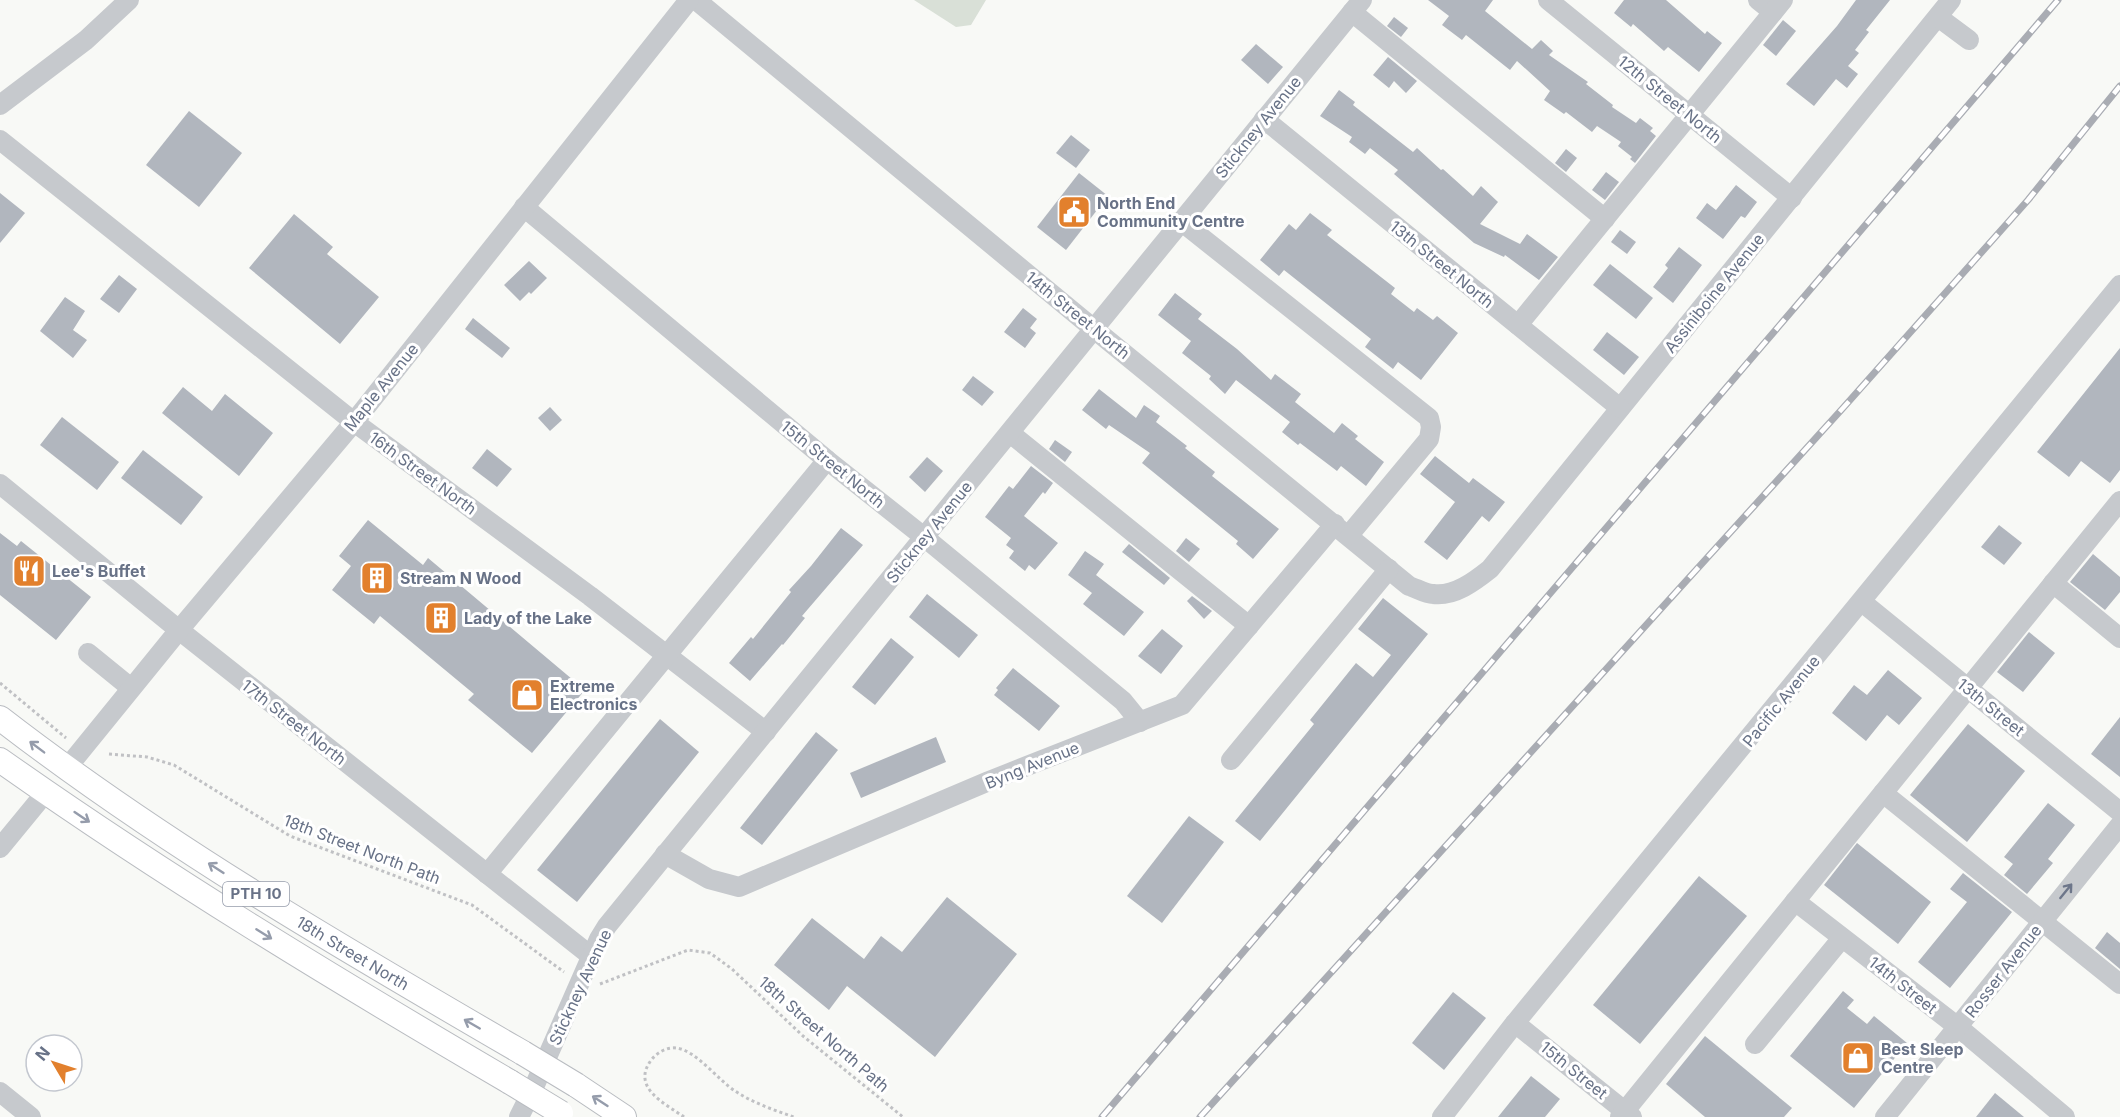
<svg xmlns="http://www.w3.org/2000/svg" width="2120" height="1117" font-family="Inter,sans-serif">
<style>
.green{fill:#d9e0d7}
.building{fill:#b1b6be}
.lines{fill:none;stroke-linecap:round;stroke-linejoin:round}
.major-casing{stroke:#b9bcc1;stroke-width:26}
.path{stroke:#c0c1c4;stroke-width:3;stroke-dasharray:3 3;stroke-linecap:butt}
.minor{stroke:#c6c9cd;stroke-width:20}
.major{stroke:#fff;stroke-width:24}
.rail-casing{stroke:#a9acb3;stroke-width:7}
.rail{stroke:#fff;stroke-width:4.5;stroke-dasharray:14;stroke-linecap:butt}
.major-bridge-casing{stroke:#b9bcc1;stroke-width:26;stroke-linecap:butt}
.major-bridge{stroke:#fff;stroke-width:24}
.oneway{stroke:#959cab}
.oneway2{stroke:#6d768a}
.labels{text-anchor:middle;stroke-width:6;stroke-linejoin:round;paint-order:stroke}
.shield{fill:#fff;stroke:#959cab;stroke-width:1.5}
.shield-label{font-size:15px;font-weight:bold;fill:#687287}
.street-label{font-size:16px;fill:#687287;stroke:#fff}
.poi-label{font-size:16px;font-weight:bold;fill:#687287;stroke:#fff;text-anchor:start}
</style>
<rect width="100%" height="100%" fill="#f8f9f6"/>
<polygon class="green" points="914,0 986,0 971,25 956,27"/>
<g class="building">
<polygon points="1428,0 1493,0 1485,11 1532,49 1541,40 1553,51 1549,55 1588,82 1586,84 1613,105 1612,107 1636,123 1640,118 1653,128 1650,131 1656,136 1635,163 1630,159 1632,157 1618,146 1621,142 1597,126 1592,132 1566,112 1564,114 1544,100 1550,91 1517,61 1510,70 1466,35 1462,40 1442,25 1449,16"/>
<polygon points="1624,0 1666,0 1705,34 1707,31 1722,43 1699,72 1668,47 1664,51 1633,24 1631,27 1614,13"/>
<polygon points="1856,0 1890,0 1866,30 1869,32 1855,50 1859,53 1848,66 1858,74 1847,88 1836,79 1814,106 1786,84 1837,26"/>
<polygon points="1394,17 1408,28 1401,37 1387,26"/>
<polygon points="1783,20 1796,31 1776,56 1763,45"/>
<polygon points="1256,44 1283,67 1268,84 1241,60"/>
<polygon points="1388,57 1417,81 1406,93 1394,81 1389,88 1373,75"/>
<polygon points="1339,90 1355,102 1353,105 1413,152 1417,148 1441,170 1443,169 1473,196 1481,186 1498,202 1480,224 1520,244 1527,234 1558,257 1539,280 1505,255 1504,257 1474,243 1394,174 1398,170 1370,148 1365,154 1349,142 1352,137 1320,116"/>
<polygon points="189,111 242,153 199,207 146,165"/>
<polygon points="1071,135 1090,150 1076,168 1056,153"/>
<polygon points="1566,149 1577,158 1566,172 1555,163"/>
<polygon points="1606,172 1619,182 1605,200 1592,190"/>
<polygon points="1079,173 1108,196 1066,250 1037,227"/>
<polygon points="1736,185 1757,202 1745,218 1741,216 1723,239 1696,218 1707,203 1716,210"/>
<polygon points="0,193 25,213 0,243"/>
<polygon points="1310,213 1332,230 1327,235 1395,288 1391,294 1414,312 1417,308 1433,320 1437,316 1458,333 1421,380 1398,362 1393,369 1365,347 1371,339 1284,270 1279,276 1260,260 1289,224 1296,230"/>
<polygon points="294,214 333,247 327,254 379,297 340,344 249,268"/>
<polygon points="1620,230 1636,242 1627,254 1611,242"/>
<polygon points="1679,247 1702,265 1673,303 1653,287 1668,268 1665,265"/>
<polygon points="529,261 547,278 531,294 529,292 520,301 504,285"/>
<polygon points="1610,264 1653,298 1636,319 1593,285"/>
<polygon points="119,275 137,289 119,313 100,299"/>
<polygon points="1175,293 1202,314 1198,319 1237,349 1271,380 1275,374 1301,394 1295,402 1334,433 1342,423 1358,436 1355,439 1384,462 1366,486 1341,466 1337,471 1300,443 1298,445 1282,432 1290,422 1236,380 1225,394 1209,379 1211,376 1182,353 1191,341 1158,315"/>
<polygon points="65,297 85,311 73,330 87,340 73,358 40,331"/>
<polygon points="1023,308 1037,319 1030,328 1036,333 1025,348 1004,332"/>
<polygon points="473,318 510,348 502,358 465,329"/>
<polygon points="1607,332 1639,357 1624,375 1593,350"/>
<polygon points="2120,348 2120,470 2110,483 2081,461 2069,477 2037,452"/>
<polygon points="973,376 994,392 982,406 962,390"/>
<polygon points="183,387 212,411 225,394 273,433 239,476 162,413"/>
<polygon points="1099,389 1136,418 1144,405 1160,416 1156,422 1187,446 1185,448 1215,472 1212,476 1279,529 1253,559 1236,544 1238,541 1142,463 1150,453 1109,425 1106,429 1082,410"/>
<polygon points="550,407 562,420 550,431 538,418"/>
<polygon points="62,417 119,462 97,490 40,445"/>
<polygon points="1055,440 1072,452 1065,462 1049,449"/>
<polygon points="487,449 512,469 497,487 472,468"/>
<polygon points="143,450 203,497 181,525 121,478"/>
<polygon points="1435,456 1469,483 1473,478 1505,502 1489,522 1482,516 1447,560 1424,542 1455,502 1420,474"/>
<polygon points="927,457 943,471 925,492 909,477"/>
<polygon points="1031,466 1053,483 1045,494 1043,492 1024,516 1058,543 1035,570 1029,565 1025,571 1009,558 1014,551 1006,545 1011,538 985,517 1009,486 1013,489"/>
<polygon points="368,520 423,565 428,558 585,690 532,753 468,700 474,694 380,616 374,624 332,590 351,566 339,556"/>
<polygon points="1999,525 2022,543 2004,565 1981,547"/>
<polygon points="841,528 863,545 802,616 805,618 783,645 782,644 750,681 729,663 751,637 753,639 791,592 789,590 811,566"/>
<polygon points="0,533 17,546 21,541 91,597 56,640 0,595"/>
<polygon points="1186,538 1200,549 1189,562 1176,551"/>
<polygon points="1129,544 1170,578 1164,585 1122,552"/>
<polygon points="1085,551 1104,564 1096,575 1144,612 1124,636 1083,604 1092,593 1068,575"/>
<polygon points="2093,554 2120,577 2120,592 2105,610 2070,582"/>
<polygon points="927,594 978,635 959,658 909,617"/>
<polygon points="1192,596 1212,611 1204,619 1187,601"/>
<polygon points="1383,598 1428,634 1260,841 1235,821 1314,724 1310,720 1356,663 1373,677 1391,655 1358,629"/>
<polygon points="1162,629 1183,646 1161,674 1138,656"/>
<polygon points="2029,632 2055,653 2023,692 1997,672"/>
<polygon points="891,638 914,657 875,705 852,687"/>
<polygon points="1013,668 1060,706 1039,731 994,695 998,690 996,688"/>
<polygon points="1888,670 1922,698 1899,725 1887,715 1866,741 1832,713 1854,685 1867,695"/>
<polygon points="2120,717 2120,777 2091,754"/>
<polygon points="660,719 699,752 577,902 537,870"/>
<polygon points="1968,724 2025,771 1967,842 1910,795"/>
<polygon points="816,732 838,750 762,845 740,828"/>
<polygon points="936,737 946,762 861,798 850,773"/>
<polygon points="2048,803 2075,825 2048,859 2053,863 2027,894 2004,875 2013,864 2004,857"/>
<polygon points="1189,816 1224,842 1162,923 1127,896"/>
<polygon points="1857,843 1931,902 1898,944 1824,885"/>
<polygon points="1963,873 2012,912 1950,988 1918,962 1967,902 1950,889"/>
<polygon points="1699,876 1747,916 1640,1044 1593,1005"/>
<polygon points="947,897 1017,954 935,1057 847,986 829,1010 774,965 812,918 864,959 881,936 902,952"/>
<polygon points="2107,932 2120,943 2120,969 2095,948"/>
<polygon points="1843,991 1854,1000 1847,1008 1867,1024 1874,1016 1907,1043 1854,1108 1790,1056"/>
<polygon points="1453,992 1486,1018 1444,1070 1412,1043"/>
<polygon points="1705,1036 1792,1108 1784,1117 1705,1117 1666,1084"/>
<polygon points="1531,1076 1560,1099 1545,1117 1498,1117"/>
<polygon points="1995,1093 2024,1117 1976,1117"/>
</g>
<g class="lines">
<g class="major-casing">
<g id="major">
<path id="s1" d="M0,718C164,845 344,949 523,1053"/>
<path d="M0,760C164,876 336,980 510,1082"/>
<polyline points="576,1085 624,1117"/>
</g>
</g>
<g class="path">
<polyline points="0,683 66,738"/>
<polyline points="109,754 147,757 174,765 290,836 472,905 564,972"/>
<polyline points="600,984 688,950 710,953 732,969 803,1036 903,1117"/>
<path d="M684,1117C664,1103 630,1087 652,1059C658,1052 667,1047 676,1048C696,1050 718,1080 735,1091C753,1103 774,1110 794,1117"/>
</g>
<g class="minor">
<path d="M696,0L1094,329L1409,586C1416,588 1425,594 1433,594C1454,597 1475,581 1490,569L1951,0"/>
<polyline points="1548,0 1792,198"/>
<polyline points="1758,0 1773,12"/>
<polyline points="1352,12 1605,219"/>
<polyline points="1938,17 1969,40"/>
<polyline points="0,105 86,40 129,0"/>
<polyline points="1264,119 1620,408"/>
<polyline points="0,140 354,422 590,596 766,732"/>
<polyline points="524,207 827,460 924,537 1123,701 1140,722"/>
<polyline points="1182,222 1429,418 1431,427 1429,439 1349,535"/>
<polyline points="1518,325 1783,0"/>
<polyline points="1010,433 1249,626"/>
<polyline points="0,484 179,630 591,956"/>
<polyline points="2053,583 2120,638"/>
<polyline points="1862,602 2120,812"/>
<polyline points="88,653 131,688"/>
<polyline points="1231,760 1389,569"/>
<polyline points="66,769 179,630 354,422 689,0"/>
<polyline points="1883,793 2120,984"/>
<polyline points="0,848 46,792"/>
<polyline points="665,854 709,879 739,887 989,781 1182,705 1335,524"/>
<polyline points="487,874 827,460"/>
<polyline points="1795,901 1958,1027 2065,1117"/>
<polyline points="1515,1023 1632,1117"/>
<polyline points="1755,1044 1842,938"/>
<polyline points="0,1092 31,1117"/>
<polyline points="519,1117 534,1087 599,939 607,926 1362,0"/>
<polyline points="1442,1117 1515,1023 2120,285"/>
<polyline points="1620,1117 2120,501"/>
<polyline points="1885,1117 2120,825"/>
</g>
<use href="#major" class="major"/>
<g class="rail-casing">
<g id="rail">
<polyline points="1102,1117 2058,0"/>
<polyline points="1200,1117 1843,408 2028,200 2120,86"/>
</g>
</g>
<use href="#rail" class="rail"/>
<g class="major-bridge-casing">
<g id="major-bridge">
<polyline points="523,1053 576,1085"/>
<polyline points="510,1082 561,1113"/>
</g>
</g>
<use href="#major-bridge" class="major-bridge"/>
</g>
<defs><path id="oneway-shaft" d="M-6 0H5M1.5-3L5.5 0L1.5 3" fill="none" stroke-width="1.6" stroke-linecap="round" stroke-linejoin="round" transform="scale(1.5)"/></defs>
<g class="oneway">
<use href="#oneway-shaft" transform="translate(37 747) rotate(-143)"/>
<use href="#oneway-shaft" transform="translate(82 817) rotate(34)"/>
<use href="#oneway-shaft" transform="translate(216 868) rotate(-147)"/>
<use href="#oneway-shaft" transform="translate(264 934) rotate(32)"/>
<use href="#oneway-shaft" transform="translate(472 1024) rotate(-150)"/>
<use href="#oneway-shaft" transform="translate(600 1101) rotate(-147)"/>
</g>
<use class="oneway2" href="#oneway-shaft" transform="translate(2066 891) rotate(-51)"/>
<defs>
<g id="civic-square" transform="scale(1.725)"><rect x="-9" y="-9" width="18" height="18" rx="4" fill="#e2802d" stroke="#fff"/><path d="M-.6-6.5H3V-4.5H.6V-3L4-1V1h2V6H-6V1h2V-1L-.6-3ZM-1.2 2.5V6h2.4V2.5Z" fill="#fff"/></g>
<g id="restaurant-square" transform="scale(1.725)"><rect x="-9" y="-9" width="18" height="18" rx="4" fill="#e2802d" stroke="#fff"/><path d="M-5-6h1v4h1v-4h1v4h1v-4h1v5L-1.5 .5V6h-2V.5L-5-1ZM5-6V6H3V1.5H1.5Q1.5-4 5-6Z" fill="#fff"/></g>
<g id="building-square" transform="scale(1.725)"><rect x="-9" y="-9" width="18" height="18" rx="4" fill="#e2802d" stroke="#fff"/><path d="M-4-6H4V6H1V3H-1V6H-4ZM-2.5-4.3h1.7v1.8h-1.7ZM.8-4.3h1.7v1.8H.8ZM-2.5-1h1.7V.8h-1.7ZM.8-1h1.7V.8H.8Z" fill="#fff"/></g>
<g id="shop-square" transform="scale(1.725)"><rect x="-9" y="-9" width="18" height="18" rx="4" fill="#e2802d" stroke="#fff"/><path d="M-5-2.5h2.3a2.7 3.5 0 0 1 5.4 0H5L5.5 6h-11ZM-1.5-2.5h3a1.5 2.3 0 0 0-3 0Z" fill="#fff"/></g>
</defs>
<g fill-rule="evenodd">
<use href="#civic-square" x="1074" y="212"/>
<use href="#restaurant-square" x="29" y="571"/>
<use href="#building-square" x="377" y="578"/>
<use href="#building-square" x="441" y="618"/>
<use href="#shop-square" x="527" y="695"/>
<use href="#shop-square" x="1858" y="1058"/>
</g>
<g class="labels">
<rect class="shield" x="223" y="882" width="66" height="24" rx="4.5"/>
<g class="shield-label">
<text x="256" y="899">PTH 10</text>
</g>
<g class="street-label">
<text transform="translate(1670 99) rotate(39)" y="6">12th Street North</text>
<text transform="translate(1258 127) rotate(-51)" y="6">Stickney Avenue</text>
<text transform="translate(1442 264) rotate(39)" y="6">13th Street North</text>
<text transform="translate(1714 293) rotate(-51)" y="6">Assiniboine Avenue</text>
<text transform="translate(1078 315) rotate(39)" y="6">14th Street North</text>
<text transform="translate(381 387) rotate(-51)" y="6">Maple Avenue</text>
<text transform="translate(833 464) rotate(39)" y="6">15th Street North</text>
<text transform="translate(423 473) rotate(36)" y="6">16th Street North</text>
<text transform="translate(929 532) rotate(-51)" y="6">Stickney Avenue</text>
<text transform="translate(1781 701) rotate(-51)" y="6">Pacific Avenue</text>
<text transform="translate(1991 707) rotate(39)" y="6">13th Street</text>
<text transform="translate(294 722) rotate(38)" y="6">17th Street North</text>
<text transform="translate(1032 765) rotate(-22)" y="6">Byng Avenue</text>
<text transform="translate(362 849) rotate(21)" y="6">18th Street North Path</text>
<text dy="6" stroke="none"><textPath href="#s1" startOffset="424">18th Street North</textPath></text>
<text transform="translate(2003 971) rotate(-52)" y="6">Rosser Avenue</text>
<text transform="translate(1903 985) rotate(38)" y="6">14th Street</text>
<text transform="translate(580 987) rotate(-65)" y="6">Stickney Avenue</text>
<text transform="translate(824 1034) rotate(41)" y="6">18th Street North Path</text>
<text transform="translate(1574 1070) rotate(39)" y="6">15th Street</text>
</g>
<g class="poi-label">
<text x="1097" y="209">North End<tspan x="1097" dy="18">Community Centre</tspan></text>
<text x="52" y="577">Lee's Buffet</text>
<text x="400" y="584">Stream N Wood</text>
<text x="464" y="624">Lady of the Lake</text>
<text x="550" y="692">Extreme<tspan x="550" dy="18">Electronics</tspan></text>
<text x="1881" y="1055">Best Sleep<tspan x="1881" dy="18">Centre</tspan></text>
</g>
</g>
<g transform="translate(54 1063) rotate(309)"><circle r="28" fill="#ffffff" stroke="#c3c7cf" stroke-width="1.5"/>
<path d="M0-4.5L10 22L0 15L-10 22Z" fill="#e2802d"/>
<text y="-9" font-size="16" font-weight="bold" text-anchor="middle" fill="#687287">N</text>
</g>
</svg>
